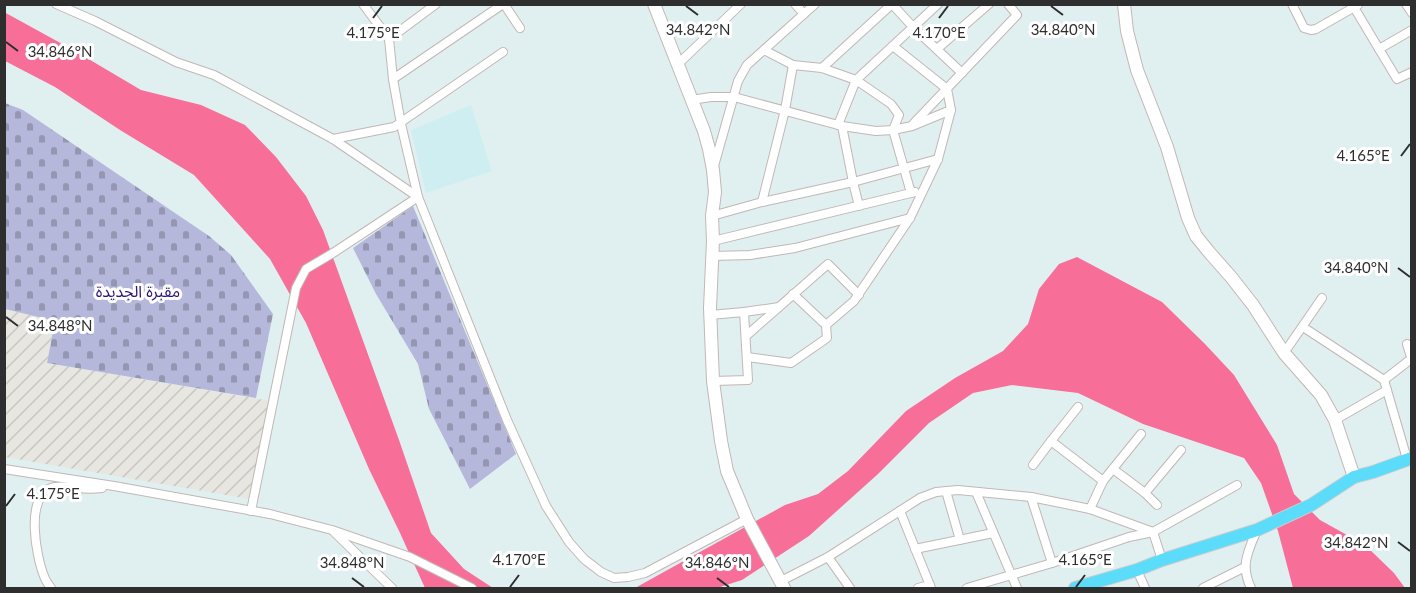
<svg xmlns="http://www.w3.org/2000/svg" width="1416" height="593" font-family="Lato,'Noto Sans Arabic',sans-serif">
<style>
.industrial{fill:url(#industrial-furrows)}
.education{fill:#cfeef2}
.cemetery{fill:url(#cemetery-stones)}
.water{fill:#f76e98}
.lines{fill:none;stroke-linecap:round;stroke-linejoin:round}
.street-casing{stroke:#c2b7b4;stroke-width:10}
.secondary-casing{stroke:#c2b7b4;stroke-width:14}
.primary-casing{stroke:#cdcdcd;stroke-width:14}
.street{stroke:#fff;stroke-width:8}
.secondary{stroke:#fff;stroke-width:12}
.primary{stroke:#5adcfa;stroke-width:12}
.ticks{fill:none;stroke:#2e2e2e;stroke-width:2}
.labels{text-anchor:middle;stroke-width:6;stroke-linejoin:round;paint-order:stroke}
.park-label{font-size:16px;fill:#2a1673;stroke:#fff}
.ticks-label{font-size:15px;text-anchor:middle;fill:#2e2e2e;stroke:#fff;stroke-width:6;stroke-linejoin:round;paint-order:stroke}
</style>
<defs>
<pattern id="industrial-furrows" width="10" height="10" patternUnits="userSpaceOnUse" patternTransform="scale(1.5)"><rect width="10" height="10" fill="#e8e6e0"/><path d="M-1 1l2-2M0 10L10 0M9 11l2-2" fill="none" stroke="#c7c6c0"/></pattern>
<pattern id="cemetery-stones" width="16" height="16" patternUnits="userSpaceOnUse" patternTransform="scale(1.5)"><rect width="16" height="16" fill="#b6b8db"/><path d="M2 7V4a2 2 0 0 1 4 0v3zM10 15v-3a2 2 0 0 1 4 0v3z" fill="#9496b2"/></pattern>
</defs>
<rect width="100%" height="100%" fill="#e0f0f0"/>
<polygon class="industrial" points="4,309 55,321 47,363 270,401 249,499 5,457"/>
<polygon class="education" points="471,105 492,171 426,193 411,130"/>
<g class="cemetery">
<polygon points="5,103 23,110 209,236 231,255 273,314 256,398 47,363 55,321 5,309"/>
<polygon points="413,206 516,454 470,489 429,409 418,364 376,294 353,248"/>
</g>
<g class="water">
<polygon points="4,12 75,51 141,90 201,105 245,125 276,157 306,196 323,230 399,440 431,533 464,569 493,588 425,588 400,533 369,469 306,323 270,259 194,175 120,130 55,87 5,61"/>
<polygon points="1077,257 1162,302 1205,344 1234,375 1277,445 1294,494 1320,520 1365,545 1394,573 1405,588 1293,588 1278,531 1261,483 1244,458 1143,424 1078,393 1012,385 973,393 929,423 878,474 809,536 742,580 717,588 635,588 785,505 818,494 848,471 906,411 955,378 1003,351 1028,324 1039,289 1059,264"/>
</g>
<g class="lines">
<g class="street-casing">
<g id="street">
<polyline points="56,4 95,21 176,62 214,75 333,139 418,197 333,253 306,269 296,288 251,511"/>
<polyline points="363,4 389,39 393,79 401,124 418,197 507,420 546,506 569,542 584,559 601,572 614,578 628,577 645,573 747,519"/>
<polyline points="504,4 520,28"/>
<polyline points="795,4 804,14"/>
<polyline points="892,4 913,27 962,73"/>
<polyline points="1292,4 1304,28 1311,30 1316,29 1358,5"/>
<polyline points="1352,4 1397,79 1412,72"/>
<polyline points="1406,4 1412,13"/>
<polyline points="389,39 436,4"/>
<polyline points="937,49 989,4"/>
<polyline points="1379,49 1412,30"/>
<polyline points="764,50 793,65 822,68 856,80 891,104 899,115 893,130 911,193"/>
<polyline points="677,65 741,4"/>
<polyline points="822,68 892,4"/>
<polyline points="393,79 503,4"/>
<polyline points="691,100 711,97 734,97 842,126 876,131 893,130 912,126 951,110"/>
<polyline points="914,123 1017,15 1008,4"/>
<polyline points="838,125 856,80 938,4"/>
<polyline points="842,126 853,182 859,206"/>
<polyline points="333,139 394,127 503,52"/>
<polyline points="714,166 738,81 747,65 815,4"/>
<polyline points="762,202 785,110 793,65"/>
<polyline points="712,216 762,202 853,182 938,159"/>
<polyline points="713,241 915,192"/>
<polyline points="712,256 750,255 795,248 910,218"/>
<polyline points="793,294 826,325"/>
<polyline points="710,315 744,312 779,307"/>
<polyline points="1303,327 1384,380 1407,459"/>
<polyline points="746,336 828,264 859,295"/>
<polyline points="1407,344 1412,360"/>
<polyline points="1284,353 1322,298"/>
<polyline points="747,357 791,363 827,338 826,325 854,301 910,218 938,159 951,110 947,89 893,46"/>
<polyline points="1384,380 1411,359"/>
<polyline points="713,381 748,380 744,312"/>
<polyline points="1335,420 1387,390"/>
<polyline points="1051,441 1078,407"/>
<polyline points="1033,465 1051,441 1103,481"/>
<polyline points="4,469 114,486 270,514 332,530 410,557 472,588"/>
<polyline points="1113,469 1145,493 1157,505"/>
<polyline points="946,491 960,540"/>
<polyline points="976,492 1017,588"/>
<polyline points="1145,493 1181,450"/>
<polyline points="1031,497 1052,563"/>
<polyline points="1090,509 1103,481 1141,434"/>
<polyline points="900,511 931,588"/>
<polyline points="334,532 392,588"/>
<polyline points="915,549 993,533"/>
<polyline points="828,557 850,588"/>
<polyline points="1137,570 1145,588"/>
<polyline points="781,581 828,557 920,498 936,492 958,490 1031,497 1090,509 1153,532 1162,560"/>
<path d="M51,588C48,584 45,580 44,576C36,556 25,498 51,488C59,485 70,487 79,488C87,489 94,489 102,488"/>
<polyline points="918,588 930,585"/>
<polyline points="967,588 1052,563 1129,537 1153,532 1237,485"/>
<polyline points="1203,588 1245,567"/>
<path d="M1251,588C1240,566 1248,551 1257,530"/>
</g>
</g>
<g class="secondary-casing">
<g id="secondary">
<polyline points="654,4 704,131 709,149 713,170 715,192 712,216 713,241 710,308 713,381 721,441 727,471 747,519 784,588"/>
<polyline points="1124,4 1127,31 1137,70 1167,147 1188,218 1196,236 1209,252 1231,277 1253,305 1284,353 1321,395 1335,420 1354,477"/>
</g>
</g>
<g class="primary-casing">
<polyline id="primary" points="1075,588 1137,570 1162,560 1257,530 1311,505 1354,477 1373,472 1412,458"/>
</g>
<use href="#street" class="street"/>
<use href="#secondary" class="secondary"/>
<use href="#primary" class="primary"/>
</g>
<path class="ticks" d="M686,6L698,15M1051,6L1063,15M373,18L382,6M939,18L948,6M6,42L18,51M1401,156L1410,144M1398,268L1410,277M6,317L18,326M6,506L15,494M1398,542L1410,551M352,578L364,587M717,578L729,587M510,587L519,575M1076,587L1085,575"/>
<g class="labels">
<g class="park-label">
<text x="138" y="297">مقبرة الجديدة</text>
</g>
</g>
<g class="ticks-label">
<text x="698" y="35">34.842°N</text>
<text x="1063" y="35">34.840°N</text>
<text x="373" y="38">4.175°E</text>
<text x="939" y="38">4.170°E</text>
<text x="60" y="57">34.846°N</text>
<text x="1363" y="161">4.165°E</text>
<text x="1356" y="273">34.840°N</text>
<text x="60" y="331">34.848°N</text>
<text x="53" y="499">4.175°E</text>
<text x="1356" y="548">34.842°N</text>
<text x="519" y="565">4.170°E</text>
<text x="1085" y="565">4.165°E</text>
<text x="352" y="568">34.848°N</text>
<text x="717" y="568">34.846°N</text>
</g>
<rect width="1416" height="593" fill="none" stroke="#2e2e2e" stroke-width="12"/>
</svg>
